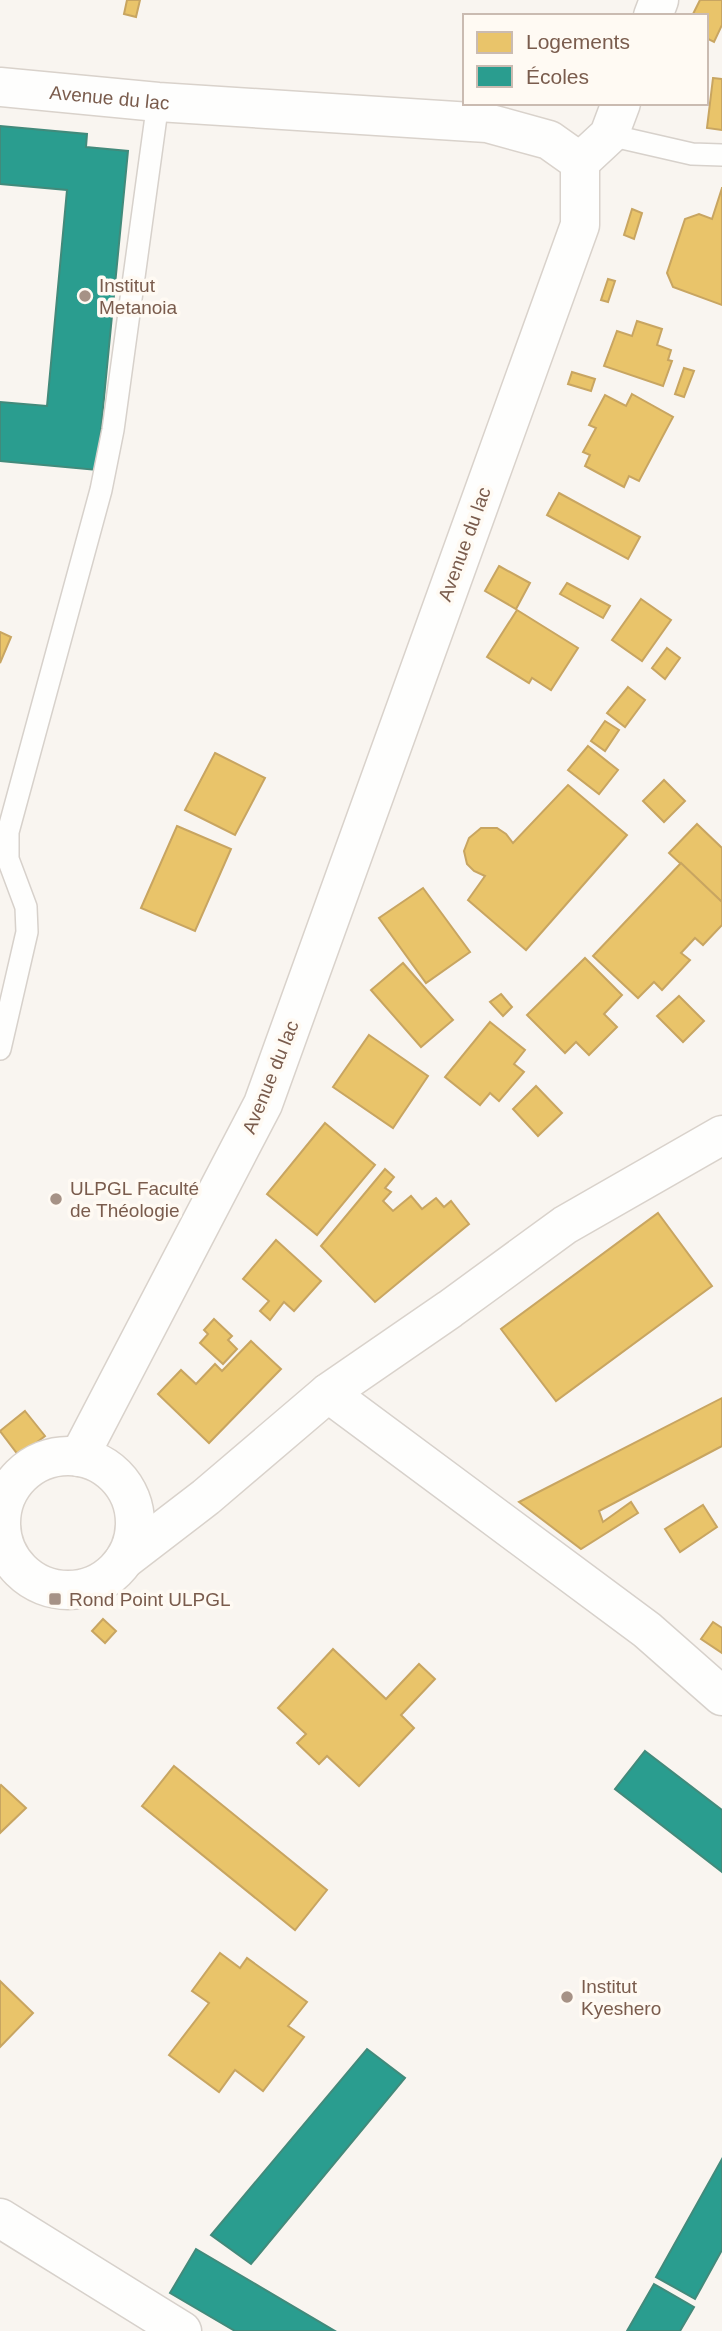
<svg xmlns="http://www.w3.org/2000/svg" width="722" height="2331" font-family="Arial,sans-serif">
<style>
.homes{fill:#e9c46a;stroke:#c8a561;stroke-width:2}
.schools{fill:#2a9d8f;stroke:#428a7b;stroke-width:2}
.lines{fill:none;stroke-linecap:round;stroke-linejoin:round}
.lane-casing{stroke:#d7d1cb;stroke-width:24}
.street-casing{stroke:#d7d1cb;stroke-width:41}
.secondary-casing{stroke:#d9d2cb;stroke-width:41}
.lane{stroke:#fefefd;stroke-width:21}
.street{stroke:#fefefd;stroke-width:38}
.secondary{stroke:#fefefd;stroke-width:38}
.poi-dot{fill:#a69286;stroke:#fffaf3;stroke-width:2.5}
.labels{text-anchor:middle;stroke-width:7;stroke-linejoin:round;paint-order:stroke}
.street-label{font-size:19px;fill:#7a5c4d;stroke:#fffaf3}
.poi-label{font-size:19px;fill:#7a5c4d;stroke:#fffaf3;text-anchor:start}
</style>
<rect width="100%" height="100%" fill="#f9f5f0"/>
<g class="homes">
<polygon points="127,0 140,0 136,17 124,14"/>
<polygon points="700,0 722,0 722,25 714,42 706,38 706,16 692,16"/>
<polygon points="713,78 722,79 722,130 707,128"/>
<polygon points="722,188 722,187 722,305 673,287 667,273 685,219 699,214 712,219"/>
<polygon points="632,209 642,213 634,239 624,235"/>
<polygon points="608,279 615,281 608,302 601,300"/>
<polygon points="637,321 662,329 657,345 671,350 668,360 672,361 663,386 604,366 617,331 632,336"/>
<polygon points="684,368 694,371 684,397 675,394"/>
<polygon points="572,372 595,379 591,391 568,384"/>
<polygon points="632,394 673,417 639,481 629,476 624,487 585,466 590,455 583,452 596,428 589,425 605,395 626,406"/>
<polygon points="559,493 640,537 628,559 547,515"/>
<polygon points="499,566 530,583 516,609 485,591"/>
<polygon points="567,583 610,606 603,618 560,594"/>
<polygon points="641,599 671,620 642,661 612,640"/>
<polygon points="517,610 578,648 551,690 532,678 529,683 487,657"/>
<polygon points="0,632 11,637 0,663"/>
<polygon points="667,648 680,658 665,679 652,668"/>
<polygon points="628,687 645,700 625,727 607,713"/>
<polygon points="605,721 619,730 605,751 591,741"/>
<polygon points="588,746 618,770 599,794 568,770"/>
<polygon points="215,753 265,778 235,835 185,810"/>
<polygon points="664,780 685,801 664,822 643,801"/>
<polygon points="568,785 627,835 526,950 468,900 485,876 474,871 467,864 464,851 469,838 481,828 497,828 506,834 513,843"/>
<polygon points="697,824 722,848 722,902 669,853"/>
<polygon points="177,826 231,849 195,931 141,908"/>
<polygon points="681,863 722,902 722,925 703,945 695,938 681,953 690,960 662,990 654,982 638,998 593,956"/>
<polygon points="423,888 470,952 426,983 379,918"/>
<polygon points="585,958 622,995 604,1014 617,1027 589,1055 576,1042 565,1053 527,1015"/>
<polygon points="403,963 453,1020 421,1047 371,990"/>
<polygon points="501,994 512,1007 503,1016 490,1002"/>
<polygon points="679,996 704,1021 683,1042 657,1016"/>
<polygon points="490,1022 525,1050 514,1064 524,1072 499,1101 490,1093 480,1105 445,1077"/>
<polygon points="369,1035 428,1076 393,1128 333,1087"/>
<polygon points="536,1086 562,1113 538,1136 513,1109"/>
<polygon points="325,1123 375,1165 317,1235 267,1194"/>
<polygon points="385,1169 394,1177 385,1188 391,1192 383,1201 393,1211 411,1196 422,1209 436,1198 444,1207 451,1201 469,1224 375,1302 321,1246"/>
<polygon points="658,1213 712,1286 556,1401 501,1329"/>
<polygon points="276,1240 321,1281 294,1311 284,1302 270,1320 260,1311 269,1301 243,1279"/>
<polygon points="214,1319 232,1336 228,1340 237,1349 223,1364 200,1343 208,1334 204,1330"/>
<polygon points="251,1341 281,1369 209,1443 158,1394 181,1370 196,1384 215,1364 222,1371"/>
<polygon points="722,1398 722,1446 599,1511 603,1522 631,1502 638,1513 581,1549 519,1502"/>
<polygon points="25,1411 45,1436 19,1456 0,1431"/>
<polygon points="703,1505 717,1527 680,1552 665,1529"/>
<polygon points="103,1619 116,1631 105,1643 92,1631"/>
<polygon points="713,1622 722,1628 722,1653 701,1639"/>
<polygon points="333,1649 386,1699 419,1664 435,1679 401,1715 414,1728 359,1786 327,1756 319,1764 297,1743 306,1734 278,1708"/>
<polygon points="174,1766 327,1890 295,1930 142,1806"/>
<polygon points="1,1785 26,1808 0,1833 0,1786"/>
<polygon points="220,1953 240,1968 247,1958 307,2002 288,2026 304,2037 263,2091 235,2070 219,2092 169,2055 209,2003 192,1991"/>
<polygon points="0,1981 33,2013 0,2047"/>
</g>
<g class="schools">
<polygon points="0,126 87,134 86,147 128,151 97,470 0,461 0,402 47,406 67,190 0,184"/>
<polygon points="645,1751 722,1810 722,1872 615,1789"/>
<polygon points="367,2049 405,2078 251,2264 211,2235"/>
<polygon points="722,2159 722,2250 695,2299 656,2277"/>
<polygon points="196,2249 335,2331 235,2331 170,2293"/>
<polygon points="654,2284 694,2307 680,2331 627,2331"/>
</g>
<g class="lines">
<g class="lane-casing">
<g id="lane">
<polyline points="609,135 692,154 722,155"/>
<polyline points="0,1049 27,932 26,907 8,859 8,832 101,490 113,430 158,102"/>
</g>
</g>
<g class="street-casing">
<g id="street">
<polyline points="653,16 659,0"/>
<polyline points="580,162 609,135 621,103"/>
<polyline points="328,1393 647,1630 722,1696"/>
<polyline points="0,2218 182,2331"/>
</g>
</g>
<g class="secondary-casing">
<g id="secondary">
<path id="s1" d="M0,87L158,102L487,123L549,140L580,162V225L263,1104L79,1457"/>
<circle cx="68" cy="1523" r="67"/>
<polyline points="124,1560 206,1497 328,1393 450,1309 565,1225 722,1135"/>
</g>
</g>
<use href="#lane" class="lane"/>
<use href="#street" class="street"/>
<use href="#secondary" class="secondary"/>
</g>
<g class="poi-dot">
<circle cx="85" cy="296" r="7"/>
<circle cx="56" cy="1199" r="7"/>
<rect x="48" y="1592" width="14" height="14" rx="3.5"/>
<circle cx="567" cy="1997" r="7"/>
</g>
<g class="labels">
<g class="street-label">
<text dy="7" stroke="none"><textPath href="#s1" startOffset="110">Avenue du lac</textPath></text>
<text transform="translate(464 544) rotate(-70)" y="7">Avenue du lac</text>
<text transform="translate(270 1077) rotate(-68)" y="7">Avenue du lac</text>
</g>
<g class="poi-label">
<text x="99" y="292">Institut<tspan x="99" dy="22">Metanoia</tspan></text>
<text x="70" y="1195">ULPGL Faculté<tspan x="70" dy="22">de Théologie</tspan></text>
<text x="69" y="1606">Rond Point ULPGL</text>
<text x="581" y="1993">Institut<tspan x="581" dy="22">Kyeshero</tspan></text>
</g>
</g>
<rect x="463" y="14" width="245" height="91" fill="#fffaf3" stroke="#cabbb1" stroke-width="2"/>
<rect x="477" y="32" width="35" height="21" fill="#e9c46a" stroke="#cabbb1" stroke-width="2"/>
<text x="526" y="49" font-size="21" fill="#7a5c4d">Logements</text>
<rect x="477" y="66" width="35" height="21" fill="#2a9d8f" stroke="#cabbb1" stroke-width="2"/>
<text x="526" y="84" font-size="21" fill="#7a5c4d">Écoles</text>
</svg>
